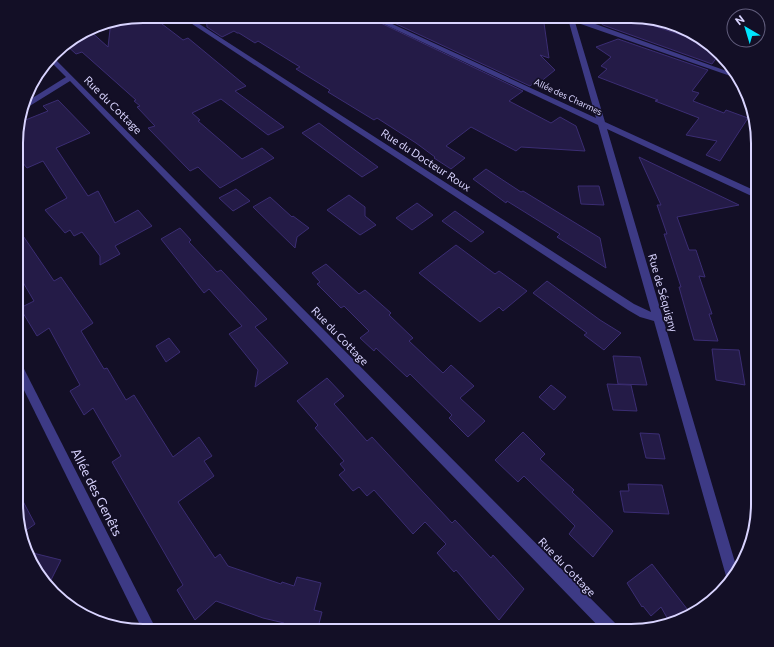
<svg xmlns="http://www.w3.org/2000/svg" width="774" height="647" font-family="Commissioner,sans-serif">
<style>
.building{fill:#241b47;stroke:#3b2d73}
.lines{fill:none;stroke-linecap:round;stroke-linejoin:round}
.minor{fill:#3d3a85;fill-rule:evenodd}
.labels{text-anchor:middle;stroke-width:3.5;stroke-linejoin:round;paint-order:stroke}
.far-street-label{font-size:9px;fill:#d9d4ff;stroke:#130f26}
.street-label{font-size:11px;fill:#d9d4ff;stroke:#130f26}
.near-street-label{font-size:13px;fill:#d9d4ff;stroke:#130f26}
.rim{fill:none;stroke:#d9d4ff;stroke-width:2}
</style>
<rect width="100%" height="100%" fill="#130f26"/>
<g class="building">
<polygon points="206,16 366,16 523,91 509,101 551,123 560,117 576,126 585,151 521,147 516,151 471,127 446,146 465,158 451,169 434,158 435,157 416,143 377,118 374,120 328,92 330,90 296,69 300,67 258,41 255,43 239,33 237,33 234,31 222,37 207,27"/>
<polygon points="379,16 543,16 549,58 540,55 555,70 539,83 536,81 530,86"/>
<polygon points="592,16 623,16 694,39 695,36 720,53 712,64 603,25"/>
<polygon points="155,17 164,18 162,24 183,40 188,38 246,86 235,91 284,127 268,135 221,99 192,113 200,120 198,121 242,159 262,148 274,158 220,188 198,167 190,171 148,128 155,126 137,107 140,106 134,101 136,100 82,52 76,54 65,44 89,30 108,47 111,21 134,18"/>
<polygon points="618,39 708,70 692,91 699,93 693,101 724,113 726,110 748,118 720,161 706,155 717,141 686,135 699,118 655,101 658,100 598,77 607,69 601,66 611,57 596,47"/>
<polygon points="58,100 90,133 56,148 88,196 98,191 115,223 138,210 152,226 115,246 120,254 100,265 100,256 82,232 74,236 70,230 65,233 45,210 67,198 43,161 27,168 17,156 18,123 48,111 43,106"/>
<polygon points="319,123 344,142 378,167 362,177 302,133"/>
<polygon points="639,157 739,205 677,217 689,250 696,250 705,277 699,276 712,314 709,314 718,341 694,340 679,287 681,287 664,234 667,234 657,205 661,205"/>
<polygon points="486,169 521,192 523,191 600,238 606,268 557,237 560,234 507,201 506,203 473,179"/>
<polygon points="578,186 599,186 604,205 581,204"/>
<polygon points="236,189 250,201 233,211 219,198"/>
<polygon points="349,195 365,207 365,216 376,225 360,235 327,210"/>
<polygon points="270,197 292,217 293,216 309,228 297,237 295,248 253,207"/>
<polygon points="417,203 433,215 412,230 396,218"/>
<polygon points="455,211 484,232 471,242 442,221"/>
<polygon points="17,227 54,281 61,277 93,323 81,331 104,369 107,368 126,400 134,395 173,457 199,437 212,456 204,461 214,476 178,502 215,558 220,554 228,566 281,584 282,582 294,586 297,577 321,583 314,610 322,612 317,631 282,631 284,623 263,618 216,601 195,620 177,590 183,585 112,462 121,456 93,408 84,415 70,391 80,385 49,328 37,336 20,308 34,301 17,272"/>
<polygon points="180,228 191,240 189,242 217,272 221,270 267,319 255,327 288,363 255,387 258,370 229,334 242,326 209,289 204,293 161,239"/>
<polygon points="456,245 495,274 499,271 527,291 503,311 499,307 480,322 419,273"/>
<polygon points="326,264 359,294 365,290 391,313 389,315 413,338 409,341 443,373 451,365 474,386 460,398 485,421 468,437 449,418 452,415 410,374 407,377 376,348 374,351 360,338 369,331 344,306 341,308 317,284 320,282 312,273"/>
<polygon points="547,281 600,320 621,333 604,350 584,335 587,333 533,293"/>
<polygon points="169,338 180,352 166,362 156,346"/>
<polygon points="712,349 739,350 745,385 716,380"/>
<polygon points="613,356 640,357 647,385 618,384"/>
<polygon points="327,378 344,396 334,404 367,441 372,437 452,523 455,520 491,558 493,555 524,589 499,620 456,570 454,572 437,553 446,544 425,522 413,534 374,490 367,496 359,487 353,491 339,475 345,470 340,464 344,461 315,428 318,425 297,401"/>
<polygon points="607,384 631,385 637,411 613,410"/>
<polygon points="551,385 566,397 554,410 539,397"/>
<polygon points="523,432 545,454 540,459 574,490 572,492 613,531 593,557 569,534 575,526 524,476 518,482 495,460"/>
<polygon points="640,433 659,434 665,459 646,458"/>
<polygon points="628,484 662,485 669,514 624,512 620,491 629,491"/>
<polygon points="16,488 35,524 21,534 16,512"/>
<polygon points="25,551 61,560 48,586 26,553"/>
<polygon points="652,564 691,614 680,621 670,623 661,607 651,616 643,606 642,607 627,583"/>
</g>
<g class="lines">
<g class="minor">
<polygon points="180,16 187,16 634,304 651,312 598,125 367,16 375,16 596,118 568,19 565,18 564,16 573,16 735,74 739,79 575,22 605,122 758,192 758,199 607,129 737,569 729,581 726,576 654,321 640,317 628,310"/>
<polygon points="52,56 618,626 620,631 603,631 70,81 28,107 24,107 26,102 66,77 49,60"/>
<polygon points="17,361 21,363 157,631 143,631 17,376"/>
</g>
</g>
<g class="labels">
<g class="far-street-label">
<text transform="translate(568 97) rotate(25)" y="3">Allée des Charmes</text>
</g>
<g class="street-label">
<text transform="translate(113 105) rotate(45)" y="4">Rue du Cottage</text>
<text transform="translate(426 160) rotate(33)" y="4">Rue du Docteur Roux</text>
<text transform="translate(663 293) rotate(74)" y="4">Rue de Séquigny</text>
<text transform="translate(340 336) rotate(46)" y="4">Rue du Cottage</text>
<text transform="translate(567 567) rotate(46)" y="4">Rue du Cottage</text>
</g>
<g class="near-street-label">
<text transform="translate(97 492) rotate(63)" y="5">Allée des Genêts</text>
</g>
</g>
<path d="M0 0H774V647H0ZM143 23H631A120 120 0 0 1 751 143V504A120 120 0 0 1 631 624H143A120 120 0 0 1 23 504V143A120 120 0 0 1 143 23Z" fill="#130f26" fill-rule="evenodd"/>
<path class="rim" d="M143 23H631A120 120 0 0 1 751 143V504A120 120 0 0 1 631 624H143A120 120 0 0 1 23 504V143A120 120 0 0 1 143 23Z"/>
<g transform="translate(746 28) rotate(322)"><circle r="19" fill="#130f26" stroke="#625e7d"/>
<path d="M0-3L7 15L0 10L-7 15Z" fill="#00e5ff"/>
<text y="-6" font-size="11" font-weight="bold" text-anchor="middle" fill="#d9d4ff">N</text>
</g>
</svg>
